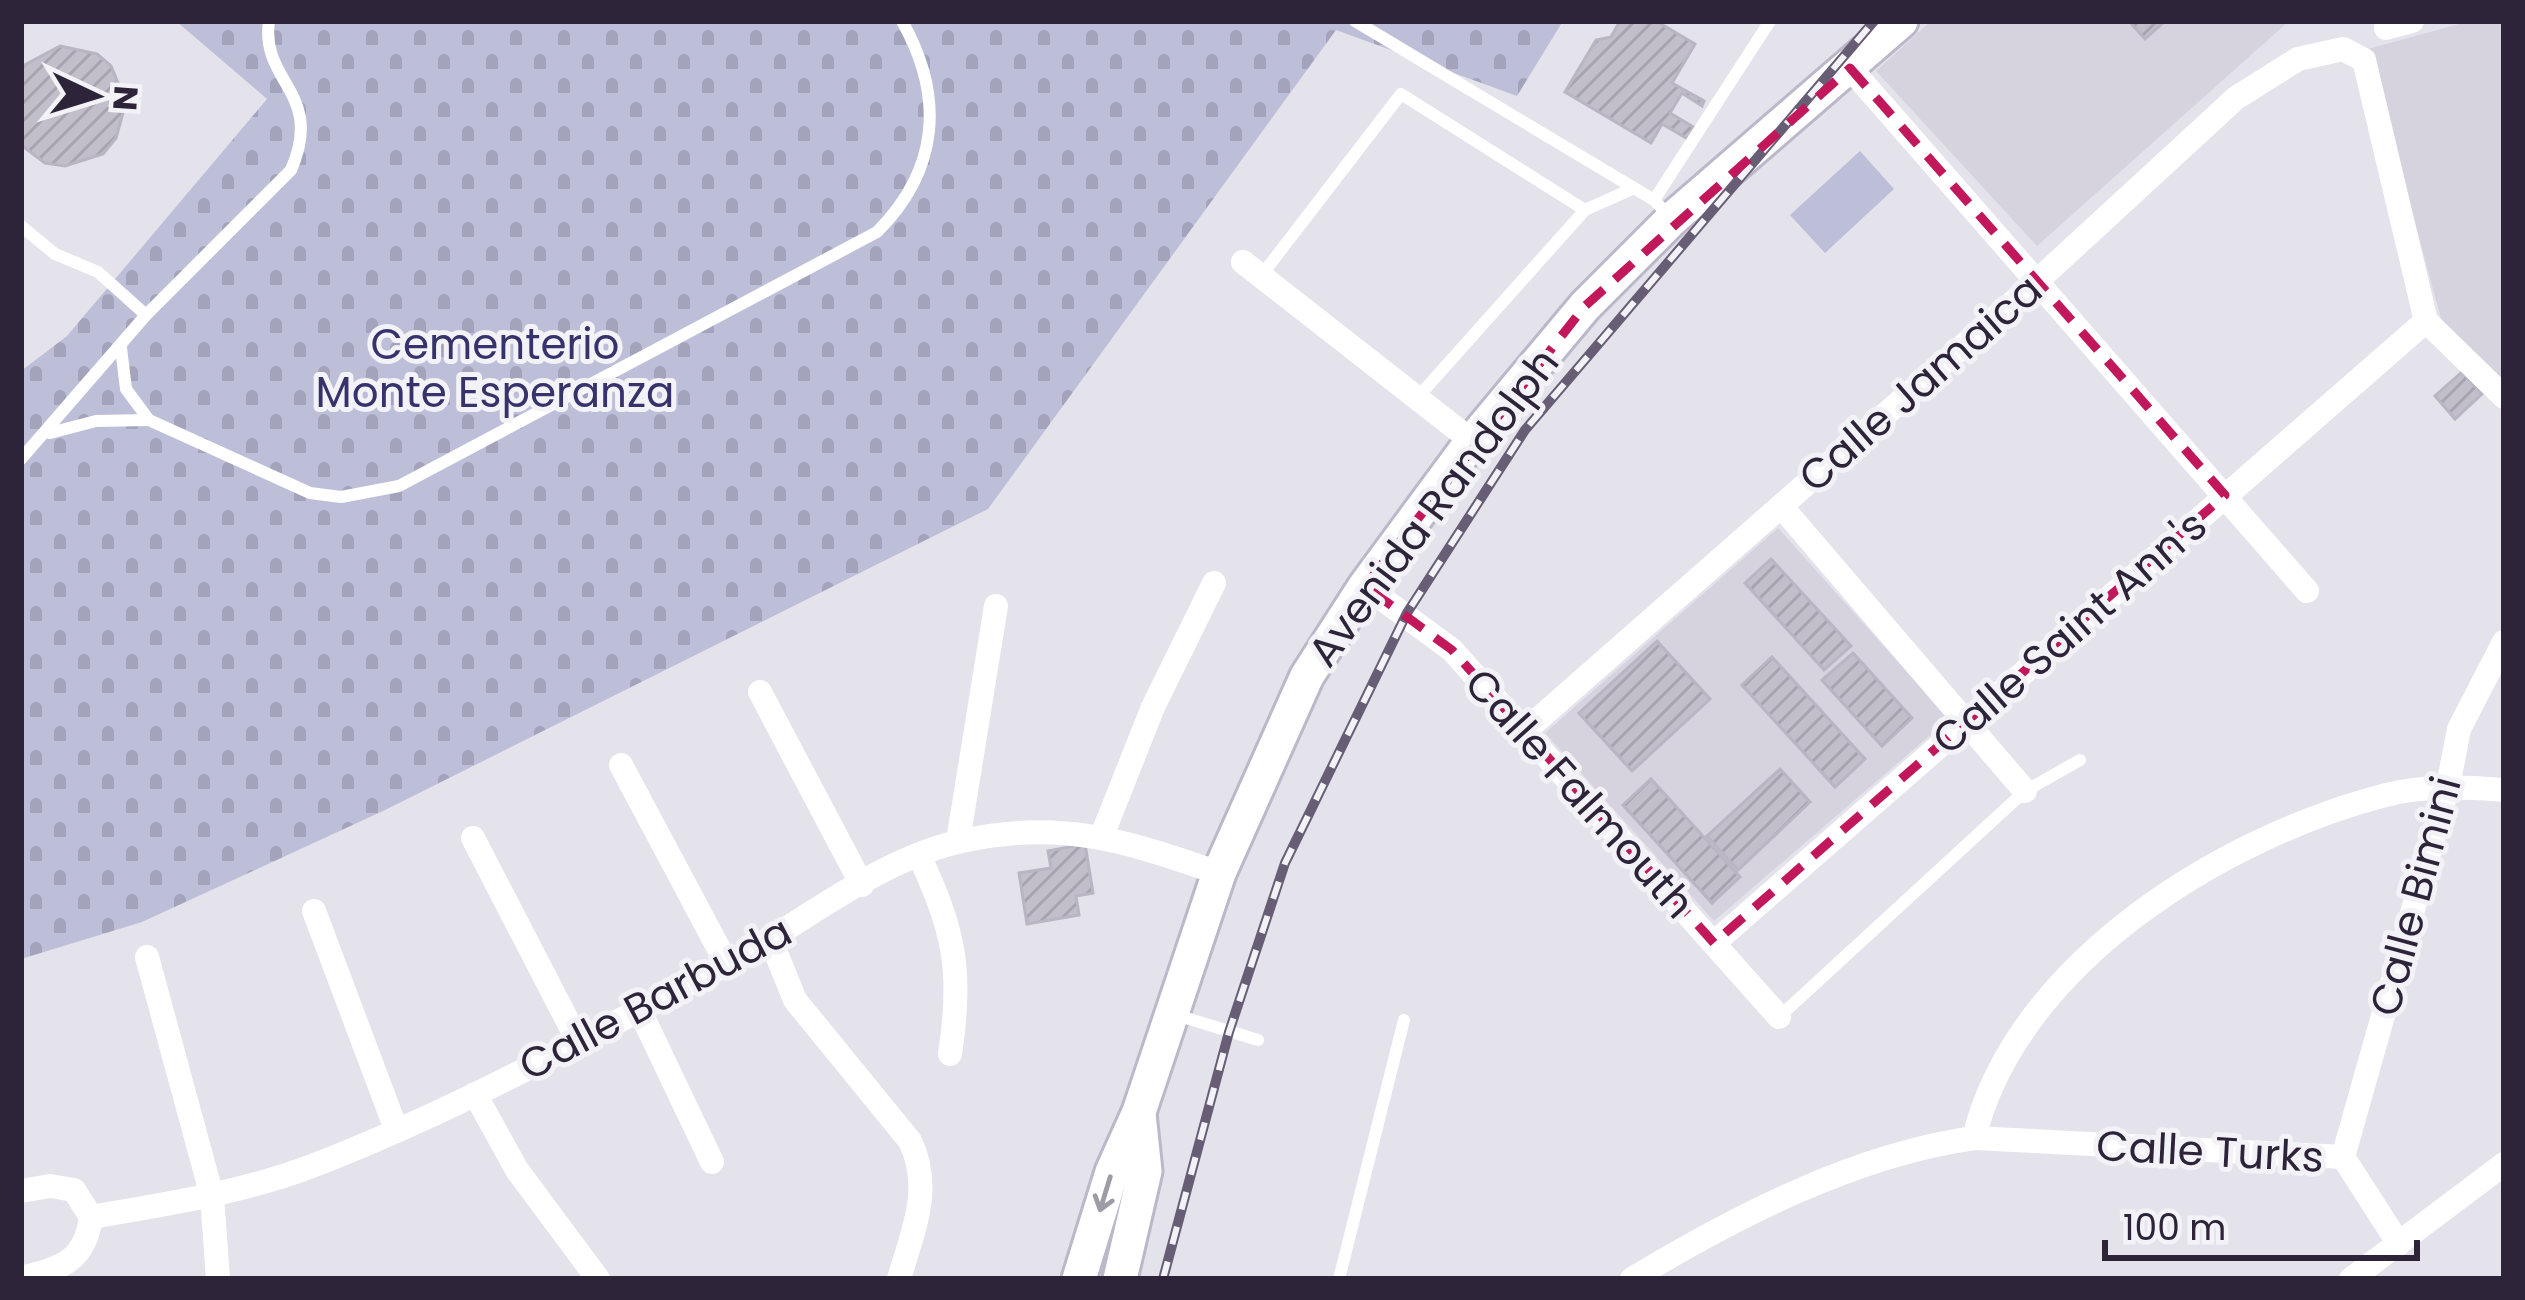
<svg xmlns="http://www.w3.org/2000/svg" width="2525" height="1300" font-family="Poppins,sans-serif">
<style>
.built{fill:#d6d3de}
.cemetery{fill:url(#cemetery-stones)}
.park{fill:#bdbfd9}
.building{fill:url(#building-hatch);stroke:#b9b5c3;stroke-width:3}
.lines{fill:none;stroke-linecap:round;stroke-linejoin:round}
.secondary-casing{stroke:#bcb7c9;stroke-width:39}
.service{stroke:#fff;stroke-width:12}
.minor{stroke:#fff;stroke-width:24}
.secondary{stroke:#fff;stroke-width:33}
.rail-casing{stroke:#675e75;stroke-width:10}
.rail{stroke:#f3f2f7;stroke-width:6;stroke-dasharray:18;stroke-linecap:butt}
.oneway{stroke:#a09ca6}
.marked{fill:none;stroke:#c2185b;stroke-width:9;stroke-dasharray:24 15;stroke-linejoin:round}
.labels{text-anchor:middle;stroke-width:10;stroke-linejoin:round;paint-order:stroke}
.park-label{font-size:42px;fill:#36336c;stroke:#f3f2f7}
.street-label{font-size:42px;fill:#2d243a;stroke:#f3f2f7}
</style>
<defs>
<pattern id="cemetery-stones" width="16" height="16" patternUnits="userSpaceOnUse" patternTransform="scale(3)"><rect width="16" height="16" fill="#bdbfd9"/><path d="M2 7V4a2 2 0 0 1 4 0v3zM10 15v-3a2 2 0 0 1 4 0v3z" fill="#a3a4bb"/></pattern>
<pattern id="building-hatch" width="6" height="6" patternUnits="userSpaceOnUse" patternTransform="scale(3)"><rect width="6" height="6" fill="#c2bfcb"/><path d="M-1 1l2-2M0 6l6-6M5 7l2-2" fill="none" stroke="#a7a4af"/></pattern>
</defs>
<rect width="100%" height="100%" fill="#e4e2eb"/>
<g class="built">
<polygon points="1931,21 2289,21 2037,246 1876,71"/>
<polygon points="2470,21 2504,21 2504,381 2443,326 2368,49"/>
<polygon points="1778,528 1949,719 1714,921 1545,733"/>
</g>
<polygon class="cemetery" points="176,21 1563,21 1517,96 1336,30 988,509 383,811 142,922 21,959 21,371 67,336 267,99"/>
<polygon class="park" points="1860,151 1894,189 1825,253 1790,215"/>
<g class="building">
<polygon points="1620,21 1656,21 1695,44 1672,83 1704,101 1702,106 1682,93 1670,113 1695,128 1688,139 1662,124 1651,143 1565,92 1596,40 1611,37"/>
<polygon points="2129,21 2165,21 2145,39"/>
<polygon points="60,46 97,54 111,66 126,102 116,138 103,154 65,166 45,163 21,145 21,67"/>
<polygon points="2462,372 2482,394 2455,419 2435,396"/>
<polygon points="1771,559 1851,646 1824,670 1745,583"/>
<polygon points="1657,641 1710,699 1632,771 1579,713"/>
<polygon points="1853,653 1912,718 1882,746 1822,680"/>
<polygon points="1772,657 1865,759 1835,787 1742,685"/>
<polygon points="1780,769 1810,802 1738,870 1707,836"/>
<polygon points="1651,779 1740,877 1712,903 1623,805"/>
<polygon points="1085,844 1093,893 1076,896 1079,915 1027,924 1019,873 1051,868 1048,851"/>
</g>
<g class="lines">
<g class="secondary-casing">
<g id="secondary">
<polyline points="1079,1279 1112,1172 1139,1112 1219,873 1307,676 1365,586 1472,441 1585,306 1672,219 1901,21"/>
<polyline points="1120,1279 1145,1171 1139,1114"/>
</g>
</g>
<g class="service">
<polyline points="1355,21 1654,200 1671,218"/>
<polyline points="1654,200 1770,21"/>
<polyline points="21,226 55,254 98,272 146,315"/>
<polyline points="1261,276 1401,94 1585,210"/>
<path d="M121,348L126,389L149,420L310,493L341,497L399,486L877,232C939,170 945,97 902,21"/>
<polyline points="1418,397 1585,210 1634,188"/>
<polyline points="50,433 96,421 148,420"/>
<path d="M21,459L146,315L291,170C325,92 260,83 269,21"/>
<polyline points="1173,1014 1258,1040"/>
<polyline points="1779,1017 2025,791 2080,760"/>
<polyline points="1339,1279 1404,1020"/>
</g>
<g class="minor">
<polyline points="2386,28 2412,21"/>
<polyline points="1850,68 2307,591"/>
<polyline points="1243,262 1472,441"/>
<polyline points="1781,506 2025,791"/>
<polyline points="1365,586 1452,650 1779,1017"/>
<polyline points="760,692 862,885"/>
<polyline points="1526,730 2035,283 2236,98 2298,59 2343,49 2364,60 2426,321 2504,397"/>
<polyline points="621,765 727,964"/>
<polyline points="1103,833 1153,707 1214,583"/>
<polyline points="473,838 578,1041"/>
<polyline points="958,841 996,606"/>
<path d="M919,855C954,931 963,970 950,1054"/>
<polyline points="314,911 396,1129"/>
<path d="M770,938L795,1000L910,1141C933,1189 913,1230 899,1279"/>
<polyline points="1714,943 2426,321"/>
<polyline points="147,957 212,1196 218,1279"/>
<polyline points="639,1009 712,1162"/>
<polyline points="475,1094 517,1170 598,1279"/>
<polyline points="1974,1138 2343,1157 2399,1244"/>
<polyline points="2343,1157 2448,786 2459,729 2504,642"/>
<path d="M21,1191L50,1186L74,1190L91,1217C85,1262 61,1268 21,1278"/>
<path d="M91,1217C166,1204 241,1193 312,1166C453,1112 588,1037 721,967C800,926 875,860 962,841C1060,819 1127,841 1219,873"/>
<path d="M1632,1279C1735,1217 1854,1155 1974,1138C2016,964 2222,837 2386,795C2425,785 2464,787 2504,790"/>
<polyline points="2351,1279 2504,1164"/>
</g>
<use href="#secondary" class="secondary"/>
<g class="rail-casing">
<polyline id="rail" points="1163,1279 1229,1032 1285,863 1407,613 1525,430 1874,21"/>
</g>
<use href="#rail" class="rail"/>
</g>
<defs><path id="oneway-shaft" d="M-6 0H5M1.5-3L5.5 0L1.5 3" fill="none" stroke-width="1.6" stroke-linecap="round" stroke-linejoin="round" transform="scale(3)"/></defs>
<use class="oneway" href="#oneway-shaft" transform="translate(1105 1194) rotate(107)"/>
<path class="marked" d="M1850,68L2225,495L1714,943L1452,650L1365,586L1585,306Z"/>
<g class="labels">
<g class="park-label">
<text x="495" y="359">Cementerio<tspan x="495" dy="48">Monte Esperanza</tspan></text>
</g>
<g class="street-label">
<text transform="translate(1920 383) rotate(-41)" y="15">Calle Jamaica</text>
<text transform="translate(1433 507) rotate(-53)" y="15">Avenida Randolph</text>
<text transform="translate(2069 632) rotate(-41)" y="15">Calle Saint Ann's</text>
<text transform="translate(1580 793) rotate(48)" y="15">Calle Falmouth</text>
<text transform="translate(2415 896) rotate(-75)" y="15">Calle Bimini</text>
<text transform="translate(655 998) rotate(-28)" y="15">Calle Barbuda</text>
<text transform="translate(2210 1151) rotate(3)" y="15">Calle Turks</text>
</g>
</g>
<rect width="2525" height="1300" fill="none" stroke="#2d243a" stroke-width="48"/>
<g transform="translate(96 96) rotate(94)" stroke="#f3f2f7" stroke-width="9" paint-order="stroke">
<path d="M0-9L21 45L0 30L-21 45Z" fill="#2d243a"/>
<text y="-18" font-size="33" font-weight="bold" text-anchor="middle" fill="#2d243a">N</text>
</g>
<path d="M2105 1240v18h312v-18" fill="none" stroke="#2d243a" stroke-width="6"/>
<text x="2123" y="1240" font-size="36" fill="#2d243a" stroke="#f3f2f7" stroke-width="9" paint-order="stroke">100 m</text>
</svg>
